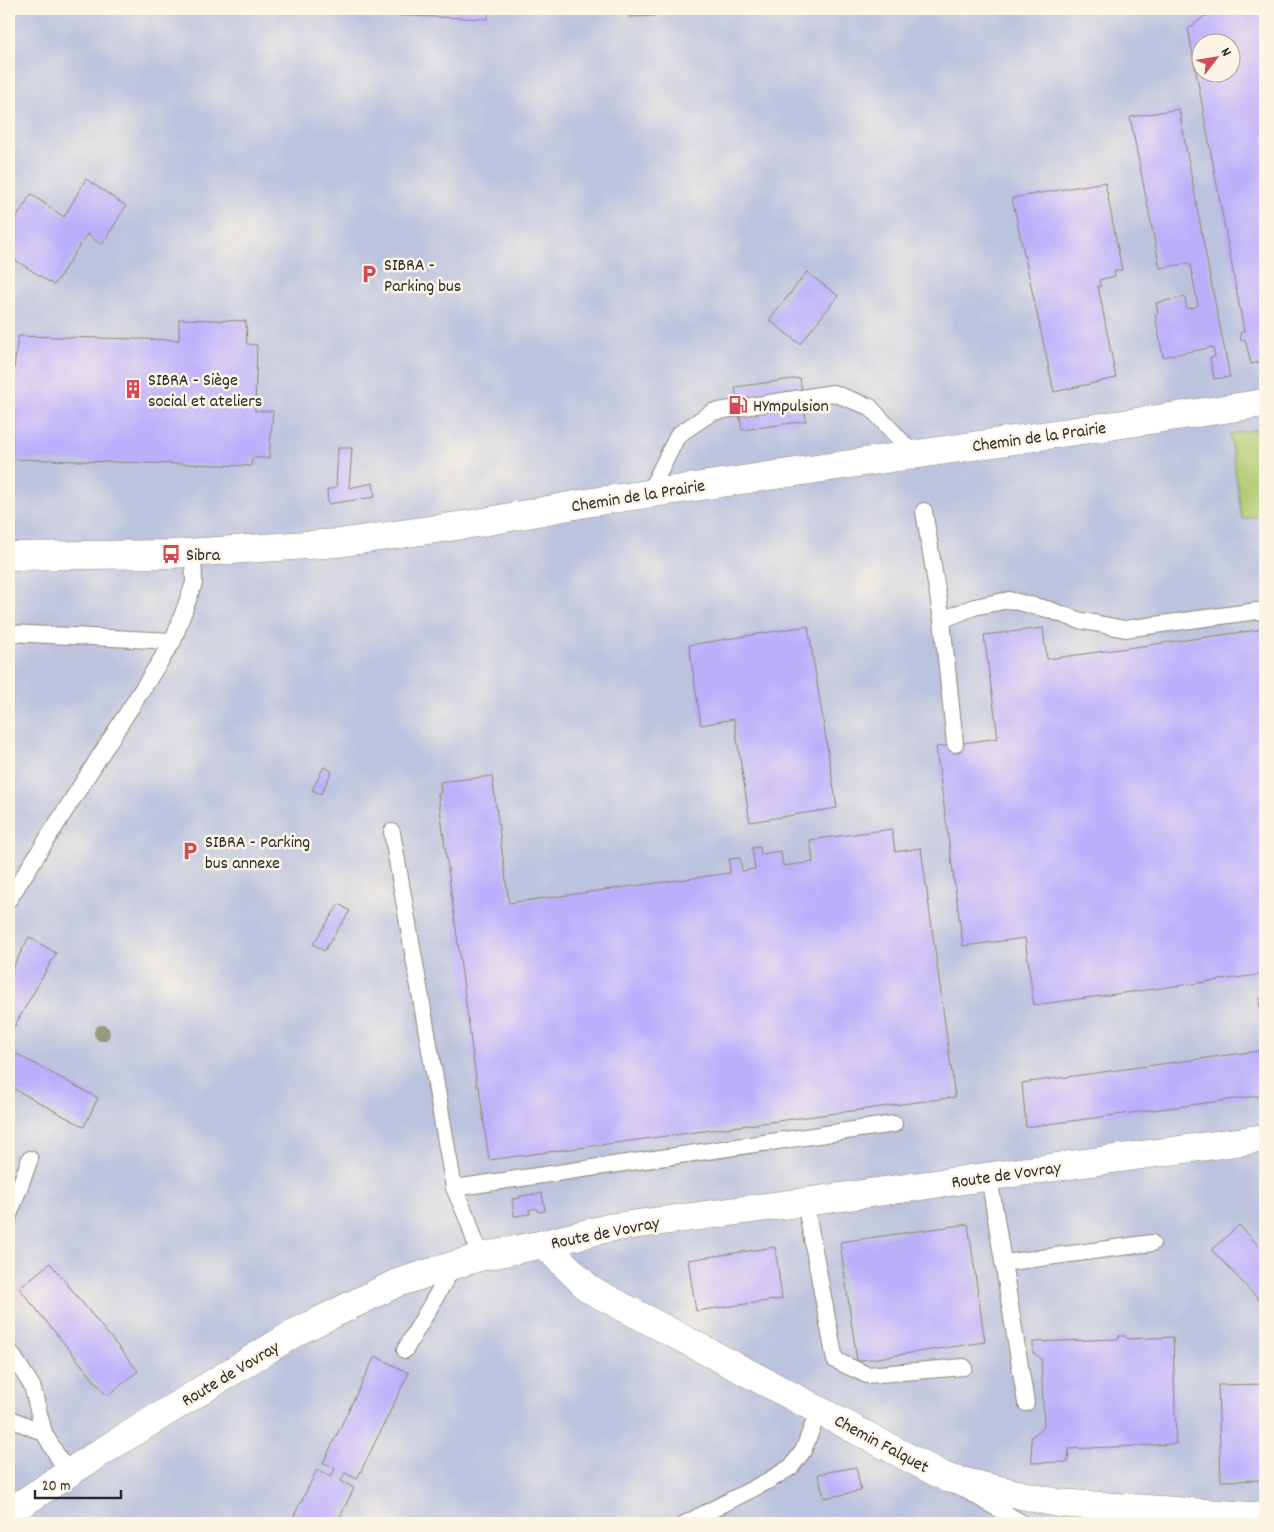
<svg xmlns="http://www.w3.org/2000/svg" width="1274" height="1532" font-family="Dekko,sans-serif">
<style>
.industrial{fill:#bcc3de;fill-rule:evenodd}
.green{fill:#aeca70;stroke:#6c7a4e}
.building{fill:#bbaffc;fill-rule:evenodd}
.lines{fill:none;stroke-linecap:round;stroke-linejoin:round}
.lane-casing{stroke:#8c8776;stroke-width:18}
.street-casing{stroke:#8c8776;stroke-width:29}
.lane{stroke:#fff;stroke-width:16}
.street{stroke:#fff;stroke-width:28}
.tree{fill:#98987a}
.labels{text-anchor:middle;stroke-width:5;stroke-linejoin:round;paint-order:stroke}
.poi-label{font-size:18px;fill:#2b2b2b;stroke:#fcf5e5;text-anchor:start}
.street-label{font-size:18px;fill:#2b2b2b;stroke:#fcf5e5}
</style>
<rect width="100%" height="100%" fill="#fcf5e5"/>
<filter id="ink" filterUnits="userSpaceOnUse"><feTurbulence type="fractalNoise" baseFrequency=".02" numOctaves="2"/><feDisplacementMap in="SourceGraphic" scale="10" xChannelSelector="R" yChannelSelector="G"/><feConvolveMatrix kernelMatrix="1 2 1 2 8 2 1 2 1" color-interpolation-filters="sRGB"/></filter>
<filter id="wash" filterUnits="userSpaceOnUse"><feTurbulence type="fractalNoise" baseFrequency=".0096" numOctaves="4" result="noise"/><feDisplacementMap in="SourceGraphic" scale="20" xChannelSelector="R" yChannelSelector="G"/><feGaussianBlur stdDeviation="1.12" result="paint"/><feColorMatrix in="noise" values="0 0 0 0 0 0 0 0 0 0 0 0 0 0 0 0 0 1.4 0 .05"/><feComposite in="paint" operator="in"/></filter>
<g filter="url(#wash)">
<rect width="100%" height="100%" fill="#ede3c2"/>
<path class="industrial" d="M9,9H1265V1523H9ZM1202,42H1232V72H1202Z"/>
<polygon class="green" points="1265,428 1265,515 1242,519 1230,434"/>
<g id="blocks">
<g class="building">
<polygon points="382,9 488,9 488,19 383,15"/>
<polygon points="628,9 654,9 654,16 629,17"/>
<path d="M1214,9H1265V361L1251,364L1245,339L1241,341L1240,333L1244,331L1188,29ZM1202,42H1232V72H1202Z"/>
<polygon points="1179,109 1209,272 1230,377 1214,379 1210,358 1215,357 1213,347 1163,357 1155,315 1158,314 1156,303 1185,297 1187,309 1198,306 1190,263 1160,268 1130,117"/>
<polygon points="86,179 126,206 102,245 87,234 54,285 9,256 9,230 31,194 64,217"/>
<polygon points="1105,182 1122,270 1114,271 1115,276 1099,280 1101,286 1098,286 1116,378 1054,392 1012,198"/>
<polygon points="807,272 838,296 800,344 769,320"/>
<polygon points="179,319 246,321 247,344 257,345 255,411 273,411 269,458 252,458 251,466 12,459 13,394 9,384 9,368 14,369 18,336 179,340"/>
<polygon points="800,378 806,421 742,430 735,387"/>
<polygon points="338,448 352,448 349,488 373,483 375,497 328,504 327,490 336,487"/>
<polygon points="808,626 837,808 750,822 734,719 701,725 689,645"/>
<polygon points="1043,628 1047,659 1265,629 1265,974 1034,1005 1025,938 963,946 936,747 998,738 984,635"/>
<polygon points="324,767 332,771 321,794 312,790"/>
<polygon points="492,776 509,903 730,873 729,859 740,858 742,871 755,869 752,848 760,847 761,854 781,851 783,866 813,862 810,840 892,829 895,852 921,848 955,1097 489,1160 479,1087 477,1086 438,794 441,793 440,782"/>
<polygon points="339,904 350,911 324,951 313,944"/>
<polygon points="29,937 56,953 9,1036 9,975"/>
<polygon points="1265,998 1265,1036 1264,1036 1259,999"/>
<polygon points="9,1050 98,1098 84,1127 9,1086"/>
<polygon points="1265,1050 1265,1095 1026,1127 1022,1083"/>
<polygon points="542,1193 545,1211 538,1212 537,1208 529,1210 530,1214 514,1216 512,1199 520,1198 520,1196"/>
<polygon points="968,1224 985,1342 857,1361 840,1242"/>
<polygon points="1239,1225 1264,1251 1265,1251 1265,1306 1212,1250"/>
<polygon points="775,1247 782,1299 696,1311 688,1260"/>
<polygon points="50,1263 138,1371 107,1396 19,1288"/>
<polygon points="1119,1336 1125,1336 1128,1339 1173,1337 1176,1444 1069,1449 1068,1462 1032,1463 1031,1437 1044,1427 1041,1358 1033,1353 1033,1342 1118,1339"/>
<polygon points="375,1356 409,1373 357,1479 345,1473 341,1481 354,1488 337,1523 310,1523 294,1516 317,1470 331,1477 335,1468 323,1463"/>
<polygon points="1265,1384 1265,1480 1221,1481 1218,1385"/>
<polygon points="856,1467 861,1491 824,1498 818,1474"/>
</g>
</g>
</g>
<g filter="url(#ink)">
<use href="#blocks" fill-opacity="0" stroke="#8c8776" stroke-width="1"/>
<g class="lines">
<g class="lane-casing">
<g id="lane">
<polyline points="649,493 678,435 712,412 833,393 870,407 914,455"/>
<polyline points="924,511 942,620"/>
<polyline points="9,633 173,641"/>
<polyline points="955,744 942,620 974,607 1009,600 1047,609 1078,620 1125,629 1265,610"/>
<polyline points="392,832 454,1188"/>
<polyline points="9,899 173,641 194,583 193,553"/>
<polyline points="989,1176 1026,1403"/>
<polyline points="805,1202 835,1360 867,1375 964,1367"/>
<polyline points="9,1215 30,1159"/>
<polyline points="480,1257 468,1220 454,1188 894,1124"/>
<polyline points="1004,1263 1152,1243"/>
<polyline points="9,1350 32,1386 44,1433 68,1474"/>
<polyline points="405,1350 454,1265"/>
<polyline points="9,1418 44,1433"/>
<polyline points="966,1490 1022,1523"/>
<polyline points="686,1523 768,1481 791,1467 803,1451 819,1410"/>
</g>
</g>
<g class="street-casing">
<g id="street">
<polyline points="9,556 171,554 338,543 478,523 586,503 1265,403"/>
<polyline points="544,1244 589,1289 947,1478 1057,1503 1265,1517"/>
<polyline points="9,1512 98,1454 296,1332 397,1283 480,1257 544,1244 608,1228 805,1202 1265,1138"/>
</g>
</g>
<use href="#lane" class="lane"/>
<use href="#street" class="street"/>
</g>
<circle class="tree" cx="102" cy="1033" r="8"/>
</g>
<defs>
<g id="parking-bare" transform="scale(1.5)"><path d="M-3.5-5.5H1a3.5 3.5 0 0 1 0 7H-1V5.5H-3.5ZM-1-3.4V-.6H.8a1.4 1.4 0 0 0 0-2.8Z" fill="#d1495b" stroke="#fcf5e5" stroke-width="2.5" paint-order="stroke"/></g>
<g id="building-bare" transform="scale(1.5)"><path d="M-4-6H4V6H1V3H-1V6H-4ZM-2.5-4.3h1.7v1.8h-1.7ZM.8-4.3h1.7v1.8H.8ZM-2.5-1h1.7V.8h-1.7ZM.8-1h1.7V.8H.8Z" fill="#d1495b" stroke="#fcf5e5" stroke-width="2.5" paint-order="stroke"/></g>
<g id="fuel-bare" transform="scale(1.5)"><path d="M-5.5-6h7V0h2V4h1.3V-2.5L3-4.5l.8-.8L6-3V5H2.5V1h-1V6h-7ZM-4.2-4.7v3.2H.2V-4.7Z" fill="#d1495b" stroke="#fcf5e5" stroke-width="2.5" paint-order="stroke"/></g>
<g id="bus-bare" transform="scale(1.5)"><path d="M-5-6H5V4H4V6H2V4H-2V6H-4V4H-5ZM-3.5-4V0h7V-4ZM-3.5 1.2v1.5H-2V1.2ZM2 1.2v1.5H3.5V1.2Z" fill="#d1495b" stroke="#fcf5e5" stroke-width="2.5" paint-order="stroke"/></g>
</defs>
<g fill-rule="evenodd">
<use href="#parking-bare" x="369" y="274"/>
<use href="#building-bare" x="133" y="389"/>
<use href="#fuel-bare" x="738" y="405"/>
<use href="#bus-bare" x="171" y="554"/>
<use href="#parking-bare" x="190" y="851"/>
</g>
<g class="labels">
<g class="poi-label">
<text x="384" y="270">SIBRA -<tspan x="384" dy="21">Parking bus</tspan></text>
<text x="148" y="385">SIBRA - Siège<tspan x="148" dy="21">social et ateliers</tspan></text>
<text x="753" y="411">HYmpulsion</text>
<text x="186" y="560">Sibra</text>
<text x="205" y="847">SIBRA - Parking<tspan x="205" dy="21">bus annexe</tspan></text>
</g>
<g class="street-label">
<text transform="translate(1039 436) rotate(-8)" y="6">Chemin de la Prairie</text>
<text transform="translate(638 495) rotate(-9)" y="6">Chemin de la Prairie</text>
<text transform="translate(1006 1174) rotate(-8)" y="6">Route de Vovray</text>
<text transform="translate(605 1232) rotate(-11)" y="6">Route de Vovray</text>
<text transform="translate(230 1373) rotate(-31)" y="6">Route de Vovray</text>
<text transform="translate(882 1443) rotate(28)" y="6">Chemin Falquet</text>
</g>
</g>
<rect width="1274" height="1532" fill="none" stroke="#fcf5e5" stroke-width="30"/>
<g transform="translate(1216 58) rotate(59)"><circle r="24" fill="#fcf5e5" stroke="#a8a49b"/>
<path d="M0-4L9 19L0 12L-9 19Z" fill="#d1495b"/>
<text y="-8" font-size="14" font-weight="bold" text-anchor="middle" fill="#2b2b2b">N</text>
</g>
<path d="M35 1490v8h86v-8" fill="none" stroke="#2b2b2b" stroke-width="2.5"/>
<text x="42" y="1490" font-size="15" fill="#2b2b2b" stroke="#fcf5e5" stroke-width="4" paint-order="stroke">20 m</text>
</svg>
